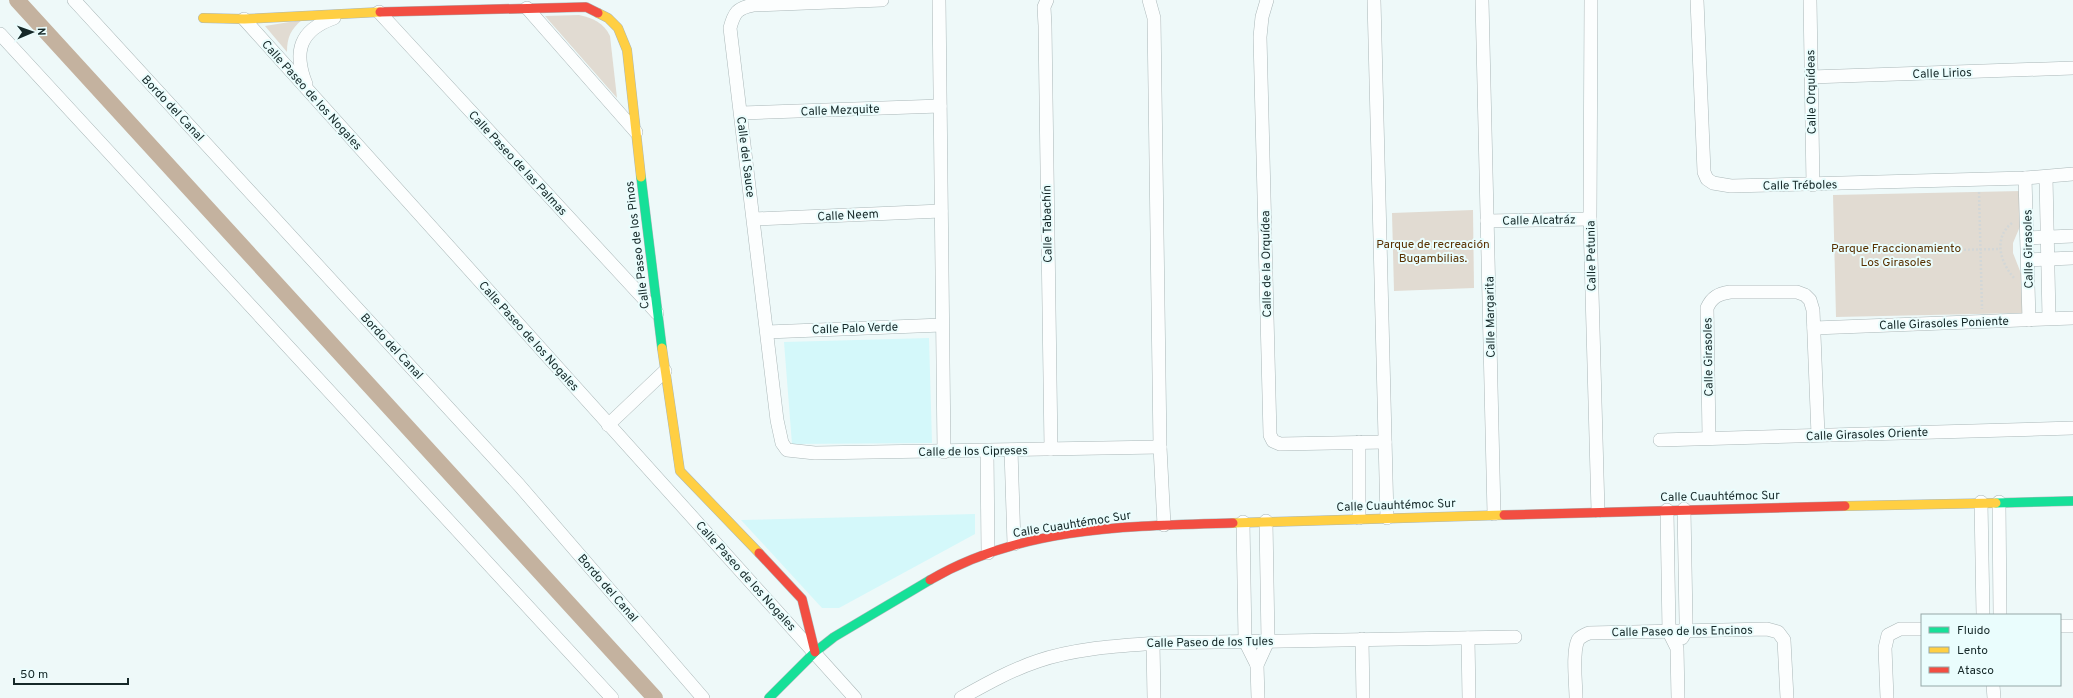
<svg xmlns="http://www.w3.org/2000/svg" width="2073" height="698" font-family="Overpass,sans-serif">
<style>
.built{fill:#d4f8fa}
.green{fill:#e1dbd2}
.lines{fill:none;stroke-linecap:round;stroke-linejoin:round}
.canal{stroke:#c4b29f;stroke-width:16}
.street-casing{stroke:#aab7b8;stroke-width:14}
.fast-casing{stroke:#aab7b8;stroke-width:10}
.slow-casing{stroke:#aab7b8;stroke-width:10}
.jam-casing{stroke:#aab7b8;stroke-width:10}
.path{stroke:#d3d7d7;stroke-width:2.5;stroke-dasharray:2 2;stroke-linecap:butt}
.street{stroke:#fcfefe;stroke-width:13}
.fast{stroke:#16e098;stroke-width:9}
.slow{stroke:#ffcf43;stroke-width:9}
.jam{stroke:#f24e42;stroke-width:9}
.labels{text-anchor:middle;stroke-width:4;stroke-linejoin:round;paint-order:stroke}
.street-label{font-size:12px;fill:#152828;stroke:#eafdfd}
.park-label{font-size:12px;fill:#583000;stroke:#eafdfd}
</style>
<rect width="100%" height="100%" fill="#eef9f9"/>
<g class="built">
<polygon points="929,338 932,443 792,444 784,342"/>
<polygon points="975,514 975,534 839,608 822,608 741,520"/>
</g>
<g class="green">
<path d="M579,15C593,18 604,23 610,36L617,98L545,16Z"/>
<path d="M302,20C291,29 287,37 287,52L265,26Z"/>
<polygon points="2021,191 2021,224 2013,243 2013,253 2022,276 2023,313 1836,317 1833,195"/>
<polygon points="1473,210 1474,288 1394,291 1392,213"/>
</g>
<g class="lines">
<polyline class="canal" points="17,0 655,698"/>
<g class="street-casing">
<g id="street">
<polyline points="74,0 519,485 703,698"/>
<path d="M882,0L753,5C737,8 734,13 730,28L777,420L782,443L787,450L815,453L1160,447"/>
<polyline points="939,0 944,452"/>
<polyline points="1047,0 1044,7 1045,26 1051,449"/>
<polyline points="1149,0 1154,18 1160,447 1164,525"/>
<polyline points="1267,0 1262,17 1260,37 1270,435 1273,441 1280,444 1385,442"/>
<polyline points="1374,0 1387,518"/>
<polyline points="1482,0 1494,514"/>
<polyline points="1591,0 1590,219 1598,511"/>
<polyline points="1697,0 1704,172 1707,179 1713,183 1731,186 2025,178 2073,174"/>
<polyline points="1810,0 1813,185"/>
<polyline points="527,8 636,132"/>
<polyline points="379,12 657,313"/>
<polyline points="244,19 855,698"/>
<polyline points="0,34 612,698"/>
<polyline points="1811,77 2073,68"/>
<path d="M306,84C293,51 300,30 334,18"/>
<polyline points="741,113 940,106"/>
<polyline points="2046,177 2049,318"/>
<polyline points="2025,178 2029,320"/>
<polyline points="754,219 941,211"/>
<polyline points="1487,221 1590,219"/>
<polyline points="2027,238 2073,236"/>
<polyline points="2028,260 2073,258"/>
<polyline points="1814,328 2073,318"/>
<polyline points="767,332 942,325"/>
<polyline points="608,425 665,371"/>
<path d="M1709,438L1707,308C1712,297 1718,294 1730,292H1797L1805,295L1810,300L1813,310L1818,435"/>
<polyline points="1660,440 2073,428"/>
<polyline points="1359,442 1359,518"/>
<polyline points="1011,450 1014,544"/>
<polyline points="987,451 988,553"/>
<polyline points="1981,502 1983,615"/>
<polyline points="1999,502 2000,615"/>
<polyline points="1667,510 1669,632 1677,648 1678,698"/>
<polyline points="1243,522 1245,641 1257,665"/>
<polyline points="2060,626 2073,626"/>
<polyline points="1468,638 1469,698"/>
<polyline points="1682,638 1686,631 1686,621 1684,509"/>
<polyline points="1362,639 1363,698"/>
<polyline points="1153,643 1154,698"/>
<polyline points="1993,685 1994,698"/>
<path d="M961,698C986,684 1011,670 1038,661C1076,648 1119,646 1159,643L1515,637"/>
<polyline points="1258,698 1257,665 1268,641 1266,521"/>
<path d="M1576,698C1576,684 1572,652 1578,640C1581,636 1584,635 1589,633L1767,629L1778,632L1784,640L1787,698"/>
<polyline points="1887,698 1885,648 1888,635 1900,629 1922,629"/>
</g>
</g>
<g class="fast-casing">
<g id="fast">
<polyline points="641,177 662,348"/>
<polyline points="1996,503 2073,501"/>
<polyline points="769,698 815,652 834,637 930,580"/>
</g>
</g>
<g class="slow-casing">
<g id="slow">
<polyline points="598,13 608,18 618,28 627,50 641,177"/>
<polyline points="203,18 244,19 380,12"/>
<polyline points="662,348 680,471 759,553"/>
<polyline points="1845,506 1996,503"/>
<polyline points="1233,523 1504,515"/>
</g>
</g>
<g class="jam-casing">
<g id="jam">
<polyline points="380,12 586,7 598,13"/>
<polyline points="1504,515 1845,506"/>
<polyline points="759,553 802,599 815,652"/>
<path d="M930,580C1021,526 1131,526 1233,523"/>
</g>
</g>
<g class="path">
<polyline points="1979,192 1982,309"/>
<path d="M2012,223C1993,238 2000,262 2014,278"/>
<polyline points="1952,250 2000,249"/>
</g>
<use href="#street" class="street"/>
<use href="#fast" class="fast"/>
<use href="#slow" class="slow"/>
<use href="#jam" class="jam"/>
</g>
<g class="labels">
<g class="street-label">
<text transform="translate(1942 73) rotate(-2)" y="4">Calle Lirios</text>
<text transform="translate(1811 92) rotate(-91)" y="4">Calle Orquídeas</text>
<text transform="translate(312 95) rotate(48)" y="4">Calle Paseo de los Nogales</text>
<text transform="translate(173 108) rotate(47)" y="4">Bordo del Canal</text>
<text transform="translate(840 110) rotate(-2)" y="4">Calle Mezquite</text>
<text transform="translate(746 157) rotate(83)" y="4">Calle del Sauce</text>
<text transform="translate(518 163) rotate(47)" y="4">Calle Paseo de las Palmas</text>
<text transform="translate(1800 185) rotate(-1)" y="4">Calle Tréboles</text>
<text transform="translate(848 215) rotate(-3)" y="4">Calle Neem</text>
<text transform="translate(1539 220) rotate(-1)" y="4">Calle Alcatráz</text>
<text transform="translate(1047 224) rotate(-91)" y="4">Calle Tabachín</text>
<text transform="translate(637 245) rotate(-97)" y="4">Calle Paseo de los Pinos</text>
<text transform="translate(2028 249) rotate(-91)" y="4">Calle Girasoles</text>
<text transform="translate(1591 256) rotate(-91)" y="4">Calle Petunia</text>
<text transform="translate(1266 264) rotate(-91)" y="4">Calle de la Orquídea</text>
<text transform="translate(1490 317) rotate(-91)" y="4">Calle Margarita</text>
<text transform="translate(1944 323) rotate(-2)" y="4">Calle Girasoles Poniente</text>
<text transform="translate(855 328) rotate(-2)" y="4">Calle Palo Verde</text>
<text transform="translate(529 336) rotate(48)" y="4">Calle Paseo de los Nogales</text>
<text transform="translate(392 346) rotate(47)" y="4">Bordo del Canal</text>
<text transform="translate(1708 357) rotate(-91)" y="4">Calle Girasoles</text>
<text transform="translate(1867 434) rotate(-2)" y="4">Calle Girasoles Oriente</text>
<text transform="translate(973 451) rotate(-1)" y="4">Calle de los Cipreses</text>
<text transform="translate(1720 496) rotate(-1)" y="4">Calle Cuauhtémoc Sur</text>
<text transform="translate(1396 505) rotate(-2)" y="4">Calle Cuauhtémoc Sur</text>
<text transform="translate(1072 524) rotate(-9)" y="4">Calle Cuauhtémoc Sur</text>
<text transform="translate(746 576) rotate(48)" y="4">Calle Paseo de los Nogales</text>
<text transform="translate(608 588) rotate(49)" y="4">Bordo del Canal</text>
<text transform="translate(1682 631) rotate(-1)" y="4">Calle Paseo de los Encinos</text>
<text transform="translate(1210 642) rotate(-1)" y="4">Calle Paseo de los Tules</text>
</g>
<g class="park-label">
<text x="1433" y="248">Parque de recreación<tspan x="1433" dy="14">Bugambilias.</tspan></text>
<text x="1896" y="252">Parque Fraccionamiento<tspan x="1896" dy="14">Los Girasoles</tspan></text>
</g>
</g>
<rect x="1921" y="614" width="140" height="72" fill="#eafdfd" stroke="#95a8a8"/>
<rect x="1929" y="627" width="20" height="6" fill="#16e098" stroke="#95a8a8"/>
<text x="1957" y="634" font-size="12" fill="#152828">Fluido</text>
<rect x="1929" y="647" width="20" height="6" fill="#ffcf43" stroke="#95a8a8"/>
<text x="1957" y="654" font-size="12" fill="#152828">Lento</text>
<rect x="1929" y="667" width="20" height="6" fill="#f24e42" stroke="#95a8a8"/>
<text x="1957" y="674" font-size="12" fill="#152828">Atasco</text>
<g transform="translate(32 32) rotate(88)" stroke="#eafdfd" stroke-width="3" paint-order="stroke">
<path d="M0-3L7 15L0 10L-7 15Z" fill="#152828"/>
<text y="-6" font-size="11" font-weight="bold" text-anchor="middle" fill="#152828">N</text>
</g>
<path d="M14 678v6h114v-6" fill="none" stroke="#152828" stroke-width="2"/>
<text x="20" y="678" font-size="12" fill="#152828" stroke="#eafdfd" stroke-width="3" paint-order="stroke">50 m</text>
</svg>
